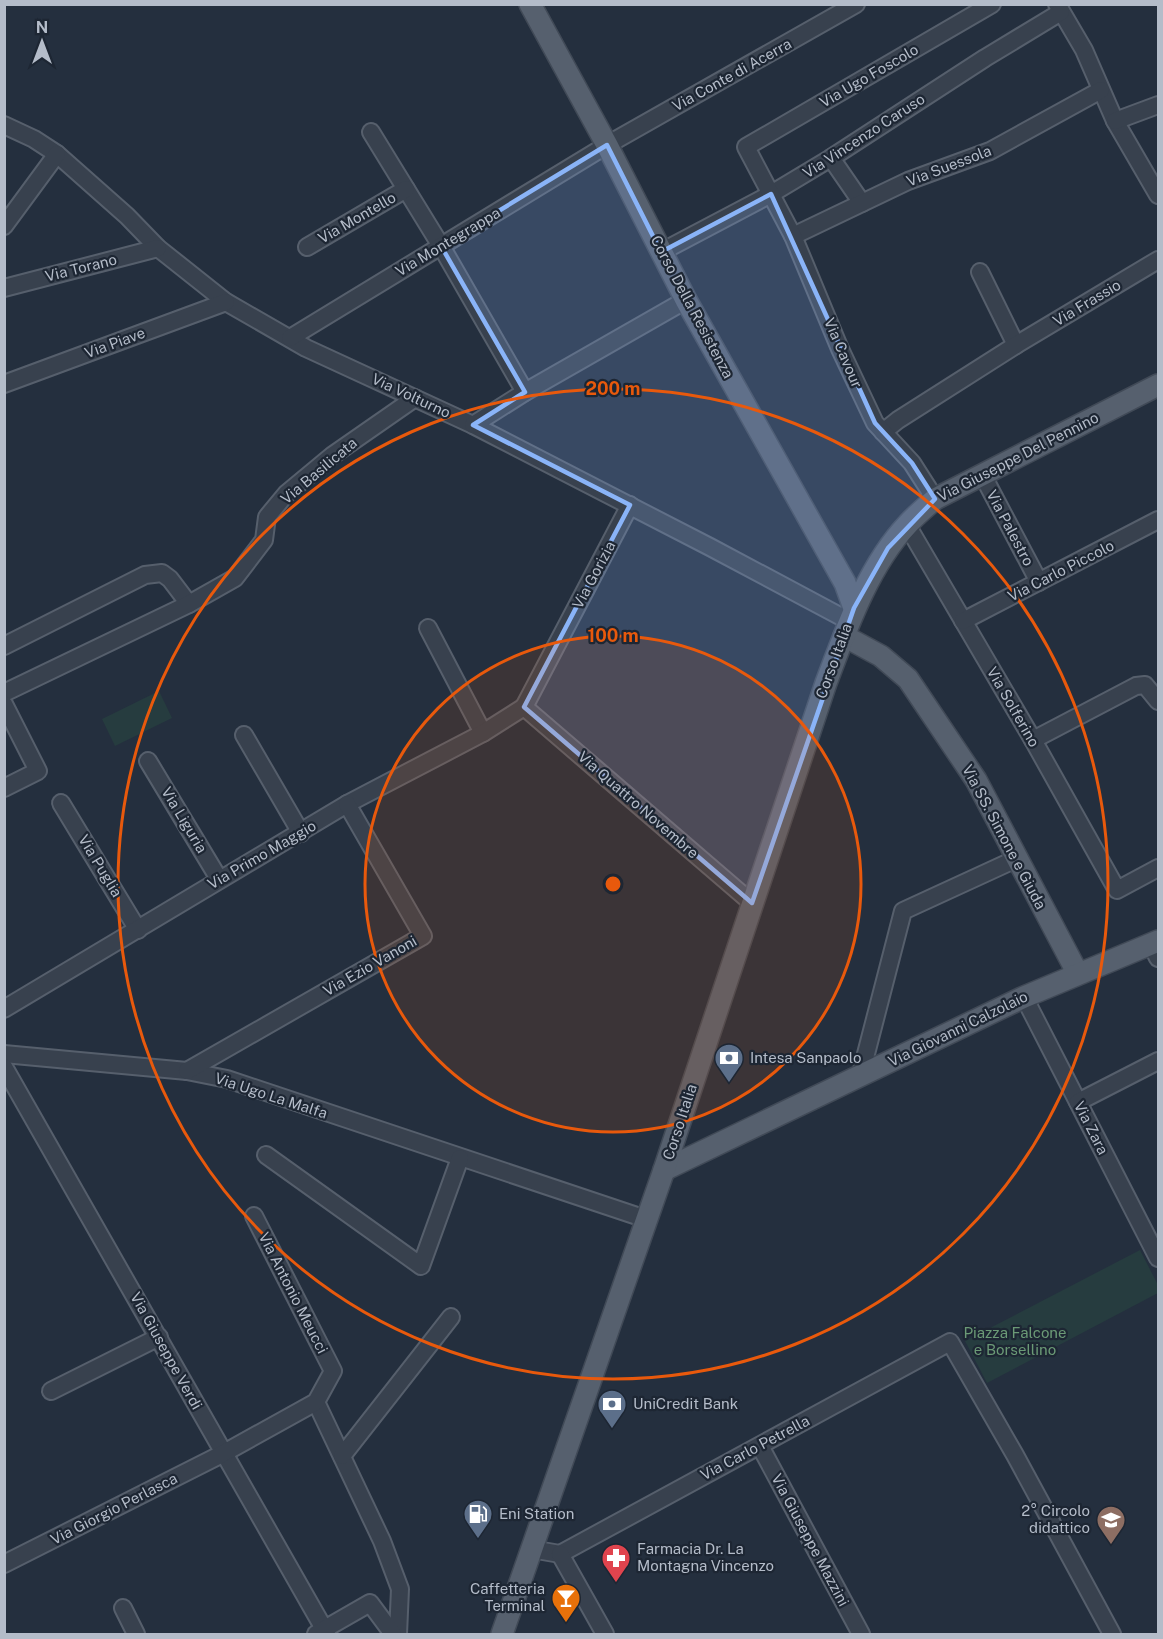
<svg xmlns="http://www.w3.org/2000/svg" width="1163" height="1639" font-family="'Public Sans',sans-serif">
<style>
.green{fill:#263c3f}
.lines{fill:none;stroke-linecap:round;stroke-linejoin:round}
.minor-casing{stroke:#565f6c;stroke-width:20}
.major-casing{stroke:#414a57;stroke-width:24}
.minor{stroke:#38414e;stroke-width:16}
.major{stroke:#56606e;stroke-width:21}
.marked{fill:#8ab4f8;fill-opacity:0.2;stroke:#8ab4f8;stroke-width:4.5;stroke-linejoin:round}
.ring{fill:none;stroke:#e8590c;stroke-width:3}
.labels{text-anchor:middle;stroke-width:4.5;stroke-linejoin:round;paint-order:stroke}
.street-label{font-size:15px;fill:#b4bcc9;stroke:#1d2633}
.poi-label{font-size:15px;fill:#b4bcc9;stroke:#1d2633;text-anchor:start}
.park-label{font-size:15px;fill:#6b9a76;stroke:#1d2633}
.centre{fill:#e8590c;stroke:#1d2633;stroke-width:3}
.ring-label{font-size:18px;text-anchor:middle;font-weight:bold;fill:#e8590c;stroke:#1d2633;stroke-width:4.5;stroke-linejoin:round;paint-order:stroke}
</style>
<rect width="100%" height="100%" fill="#242f3e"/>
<g class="green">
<polygon points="159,691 172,718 115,746 102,719"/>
<polygon points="1140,1250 1158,1285 1158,1293 987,1383 965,1341"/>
</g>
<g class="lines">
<g class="minor-casing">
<g id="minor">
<polyline points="1057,4 1084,50 1115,121 1158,195"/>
<polyline points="1115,121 1158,105"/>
<polyline points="4,125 34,139 57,154 127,216 158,248 226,302 306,348 473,425 710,547 849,621"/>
<polyline points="371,132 441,246 525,392"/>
<polyline points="831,158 862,203"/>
<polyline points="4,226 57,154"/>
<polyline points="793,236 908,181 990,151 1101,90"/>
<polyline points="307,247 406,189"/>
<polyline points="661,252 771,194 831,158 985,58 1061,12"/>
<polyline points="980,272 1016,345"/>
<polyline points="4,288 158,248"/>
<polyline points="290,338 607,145 856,4"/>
<polyline points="4,384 226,302"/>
<polyline points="473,425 525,392 686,300"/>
<polyline points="883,432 898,420 1016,345 1158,260"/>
<polyline points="982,474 1039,582"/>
<polyline points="935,499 912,463 875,423 840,349 793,236 746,147 992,4"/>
<polyline points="907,525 1033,740 1117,890 1158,868"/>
<polyline points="963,621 1158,520"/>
<polyline points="428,628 483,733"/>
<polyline points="4,646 145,575 162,573 170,579 189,604"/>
<polyline points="4,693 189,604 235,578 264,540 267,517 286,494 333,455 415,398"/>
<polyline points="4,704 38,771 4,788"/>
<polyline points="524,707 752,903"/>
<polyline points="524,707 630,505"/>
<polyline points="244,735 301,833"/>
<polyline points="1033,740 1136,686 1145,685 1158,701"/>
<polyline points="148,761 219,879"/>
<polyline points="61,803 138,930"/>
<polyline points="1151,944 1158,958"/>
<polyline points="1024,997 1158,1258"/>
<polyline points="4,1009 347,804 483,733 524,707"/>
<polyline points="4,1054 187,1071 227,1079 646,1219"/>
<polyline points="4,1067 327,1634"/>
<polyline points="187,1071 423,936 347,804"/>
<polyline points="860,1077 903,911 1016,859"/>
<polyline points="1078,1102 1158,1061"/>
<polyline points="266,1155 421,1266 460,1158"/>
<polyline points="51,1391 159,1337"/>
<polyline points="316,1402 382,1541 400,1589 398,1634"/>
<polyline points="760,1446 861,1634"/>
<polyline points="342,1456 451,1317"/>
<polyline points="531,1549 560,1554"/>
<polyline points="560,1554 950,1342 1015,1455 1112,1634"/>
<polyline points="560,1554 605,1634"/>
<polyline points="4,1564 224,1453 316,1402 333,1371 254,1216"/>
<polyline points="123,1608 136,1634"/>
<polyline points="316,1634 370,1603 393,1634"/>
</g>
</g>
<g class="major-casing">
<g id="major">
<polyline points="530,4 607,145 686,300 845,583 854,608"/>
<polyline points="844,636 881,656 908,679 976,780 1078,974"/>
<polyline points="664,1170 1024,997 1158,941"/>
<path d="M502,1634L664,1170L826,683C846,630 868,566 908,524C916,515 926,507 935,499L1158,385"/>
</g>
</g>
<use href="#minor" class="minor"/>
<use href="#major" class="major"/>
</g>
<path class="marked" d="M607,145L661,252L771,194L875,423L912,463L935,499L888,548L854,608L752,903L524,707L630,505L473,425L525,392L441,246Z"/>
<circle cx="613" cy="884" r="248" fill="#e8590c" fill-opacity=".12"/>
<g class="ring">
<circle cx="613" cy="884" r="248"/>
<circle cx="613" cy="884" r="495"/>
</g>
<defs>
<g id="bank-pin" transform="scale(1.5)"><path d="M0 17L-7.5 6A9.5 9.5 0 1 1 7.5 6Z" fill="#5c6f8a" stroke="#1d2633"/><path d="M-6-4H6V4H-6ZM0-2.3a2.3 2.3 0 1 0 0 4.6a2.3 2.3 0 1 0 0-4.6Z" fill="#fff"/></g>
<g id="fuel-pin" transform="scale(1.5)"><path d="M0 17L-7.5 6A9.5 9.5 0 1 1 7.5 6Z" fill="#5c6f8a" stroke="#1d2633"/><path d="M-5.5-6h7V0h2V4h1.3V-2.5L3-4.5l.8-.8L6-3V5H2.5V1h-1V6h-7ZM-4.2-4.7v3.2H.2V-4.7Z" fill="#fff"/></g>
<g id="school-pin" transform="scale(1.5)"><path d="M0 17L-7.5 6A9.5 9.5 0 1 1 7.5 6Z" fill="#8d6e63" stroke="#1d2633"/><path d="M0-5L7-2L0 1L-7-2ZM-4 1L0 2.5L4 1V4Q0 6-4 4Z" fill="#fff"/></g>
<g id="pharmacy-pin" transform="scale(1.5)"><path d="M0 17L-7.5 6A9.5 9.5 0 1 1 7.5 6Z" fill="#e0444e" stroke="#1d2633"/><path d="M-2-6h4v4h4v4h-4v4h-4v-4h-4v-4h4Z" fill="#fff"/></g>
<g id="bar-pin" transform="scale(1.5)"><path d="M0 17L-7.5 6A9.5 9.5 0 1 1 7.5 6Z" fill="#e8710a" stroke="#1d2633"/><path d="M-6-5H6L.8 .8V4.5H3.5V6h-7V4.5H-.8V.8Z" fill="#fff"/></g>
</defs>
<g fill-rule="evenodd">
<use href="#bank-pin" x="729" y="1058"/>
<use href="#bank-pin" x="612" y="1404"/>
<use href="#fuel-pin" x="478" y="1514"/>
<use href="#school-pin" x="1111" y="1520"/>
<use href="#pharmacy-pin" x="616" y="1558"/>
<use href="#bar-pin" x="566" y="1598"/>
</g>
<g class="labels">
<g class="street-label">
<text transform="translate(732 75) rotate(-29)" y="5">Via Conte di Acerra</text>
<text transform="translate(869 76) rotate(-30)" y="5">Via Ugo Foscolo</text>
<text transform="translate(864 136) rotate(-33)" y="5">Via Vincenzo Caruso</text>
<text transform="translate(949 166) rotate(-21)" y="5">Via Suessola</text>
<text transform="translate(357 218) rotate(-30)" y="5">Via Montello</text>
<text transform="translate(448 242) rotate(-31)" y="5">Via Montegrappa</text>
<text transform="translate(81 268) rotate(-14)" y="5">Via Torano</text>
<text transform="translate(1087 303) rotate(-31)" y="5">Via Frassio</text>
<text transform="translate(692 307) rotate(62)" y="5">Corso Della Resistenza</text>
<text transform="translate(115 343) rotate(-20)" y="5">Via Piave</text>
<text transform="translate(843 353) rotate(67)" y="5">Via Cavour</text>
<text transform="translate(411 396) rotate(25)" y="5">Via Volturno</text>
<text transform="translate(1018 457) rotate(-27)" y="5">Via Giuseppe Del Pennino</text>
<text transform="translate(319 471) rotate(-40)" y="5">Via Basilicata</text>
<text transform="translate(1010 528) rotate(62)" y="5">Via Palestro</text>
<text transform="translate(1061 571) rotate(-27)" y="5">Via Carlo Piccolo</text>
<text transform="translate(594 575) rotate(-62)" y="5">Via Gorizia</text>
<text transform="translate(834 661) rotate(-70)" y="5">Corso Italia</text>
<text transform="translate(1013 707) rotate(60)" y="5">Via Solferino</text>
<text transform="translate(638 805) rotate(41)" y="5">Via Quattro Novembre</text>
<text transform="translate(184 820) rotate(59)" y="5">Via Liguria</text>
<text transform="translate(1004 837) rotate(62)" y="5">Via SS. Simone e Giuda</text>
<text transform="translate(262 855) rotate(-30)" y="5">Via Primo Maggio</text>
<text transform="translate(100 866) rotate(59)" y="5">Via Puglia</text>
<text transform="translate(370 966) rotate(-30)" y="5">Via Ezio Vanoni</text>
<text transform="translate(958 1029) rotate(-26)" y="5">Via Giovanni Calzolaio</text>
<text transform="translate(271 1096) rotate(18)" y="5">Via Ugo La Malfa</text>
<text transform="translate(680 1122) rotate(-72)" y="5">Corso Italia</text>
<text transform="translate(1091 1128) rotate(63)" y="5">Via Zara</text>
<text transform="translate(293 1293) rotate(63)" y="5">Via Antonio Meucci</text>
<text transform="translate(166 1351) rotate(61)" y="5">Via Giuseppe Verdi</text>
<text transform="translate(755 1448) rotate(-28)" y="5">Via Carlo Petrella</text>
<text transform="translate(114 1509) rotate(-27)" y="5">Via Giorgio Perlasca</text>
<text transform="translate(810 1540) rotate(62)" y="5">Via Giuseppe Mazzini</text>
</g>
<g class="poi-label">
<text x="750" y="1063">Intesa Sanpaolo</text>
<text x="633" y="1409">UniCredit Bank</text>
<text x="1090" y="1516" text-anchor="end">2° Circolo<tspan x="1090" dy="17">didattico</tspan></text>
<text x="499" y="1519">Eni Station</text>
<text x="637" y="1554">Farmacia Dr. La<tspan x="637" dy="17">Montagna Vincenzo</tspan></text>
<text x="545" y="1594" text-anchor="end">Caffetteria<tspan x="545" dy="17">Terminal</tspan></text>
</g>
<g class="park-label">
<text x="1015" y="1338">Piazza Falcone<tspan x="1015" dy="17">e Borsellino</tspan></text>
</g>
</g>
<circle cx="613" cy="884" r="9" class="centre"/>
<g class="ring-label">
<text x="613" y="395">200 m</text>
<text x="613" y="642">100 m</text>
</g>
<rect width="1163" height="1639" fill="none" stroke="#b4bcc9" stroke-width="12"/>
<g transform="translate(42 42)" stroke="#1d2633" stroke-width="4.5" paint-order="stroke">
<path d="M0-4.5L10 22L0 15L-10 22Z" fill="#b4bcc9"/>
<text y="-9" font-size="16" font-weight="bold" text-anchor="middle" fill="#b4bcc9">N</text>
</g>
</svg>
